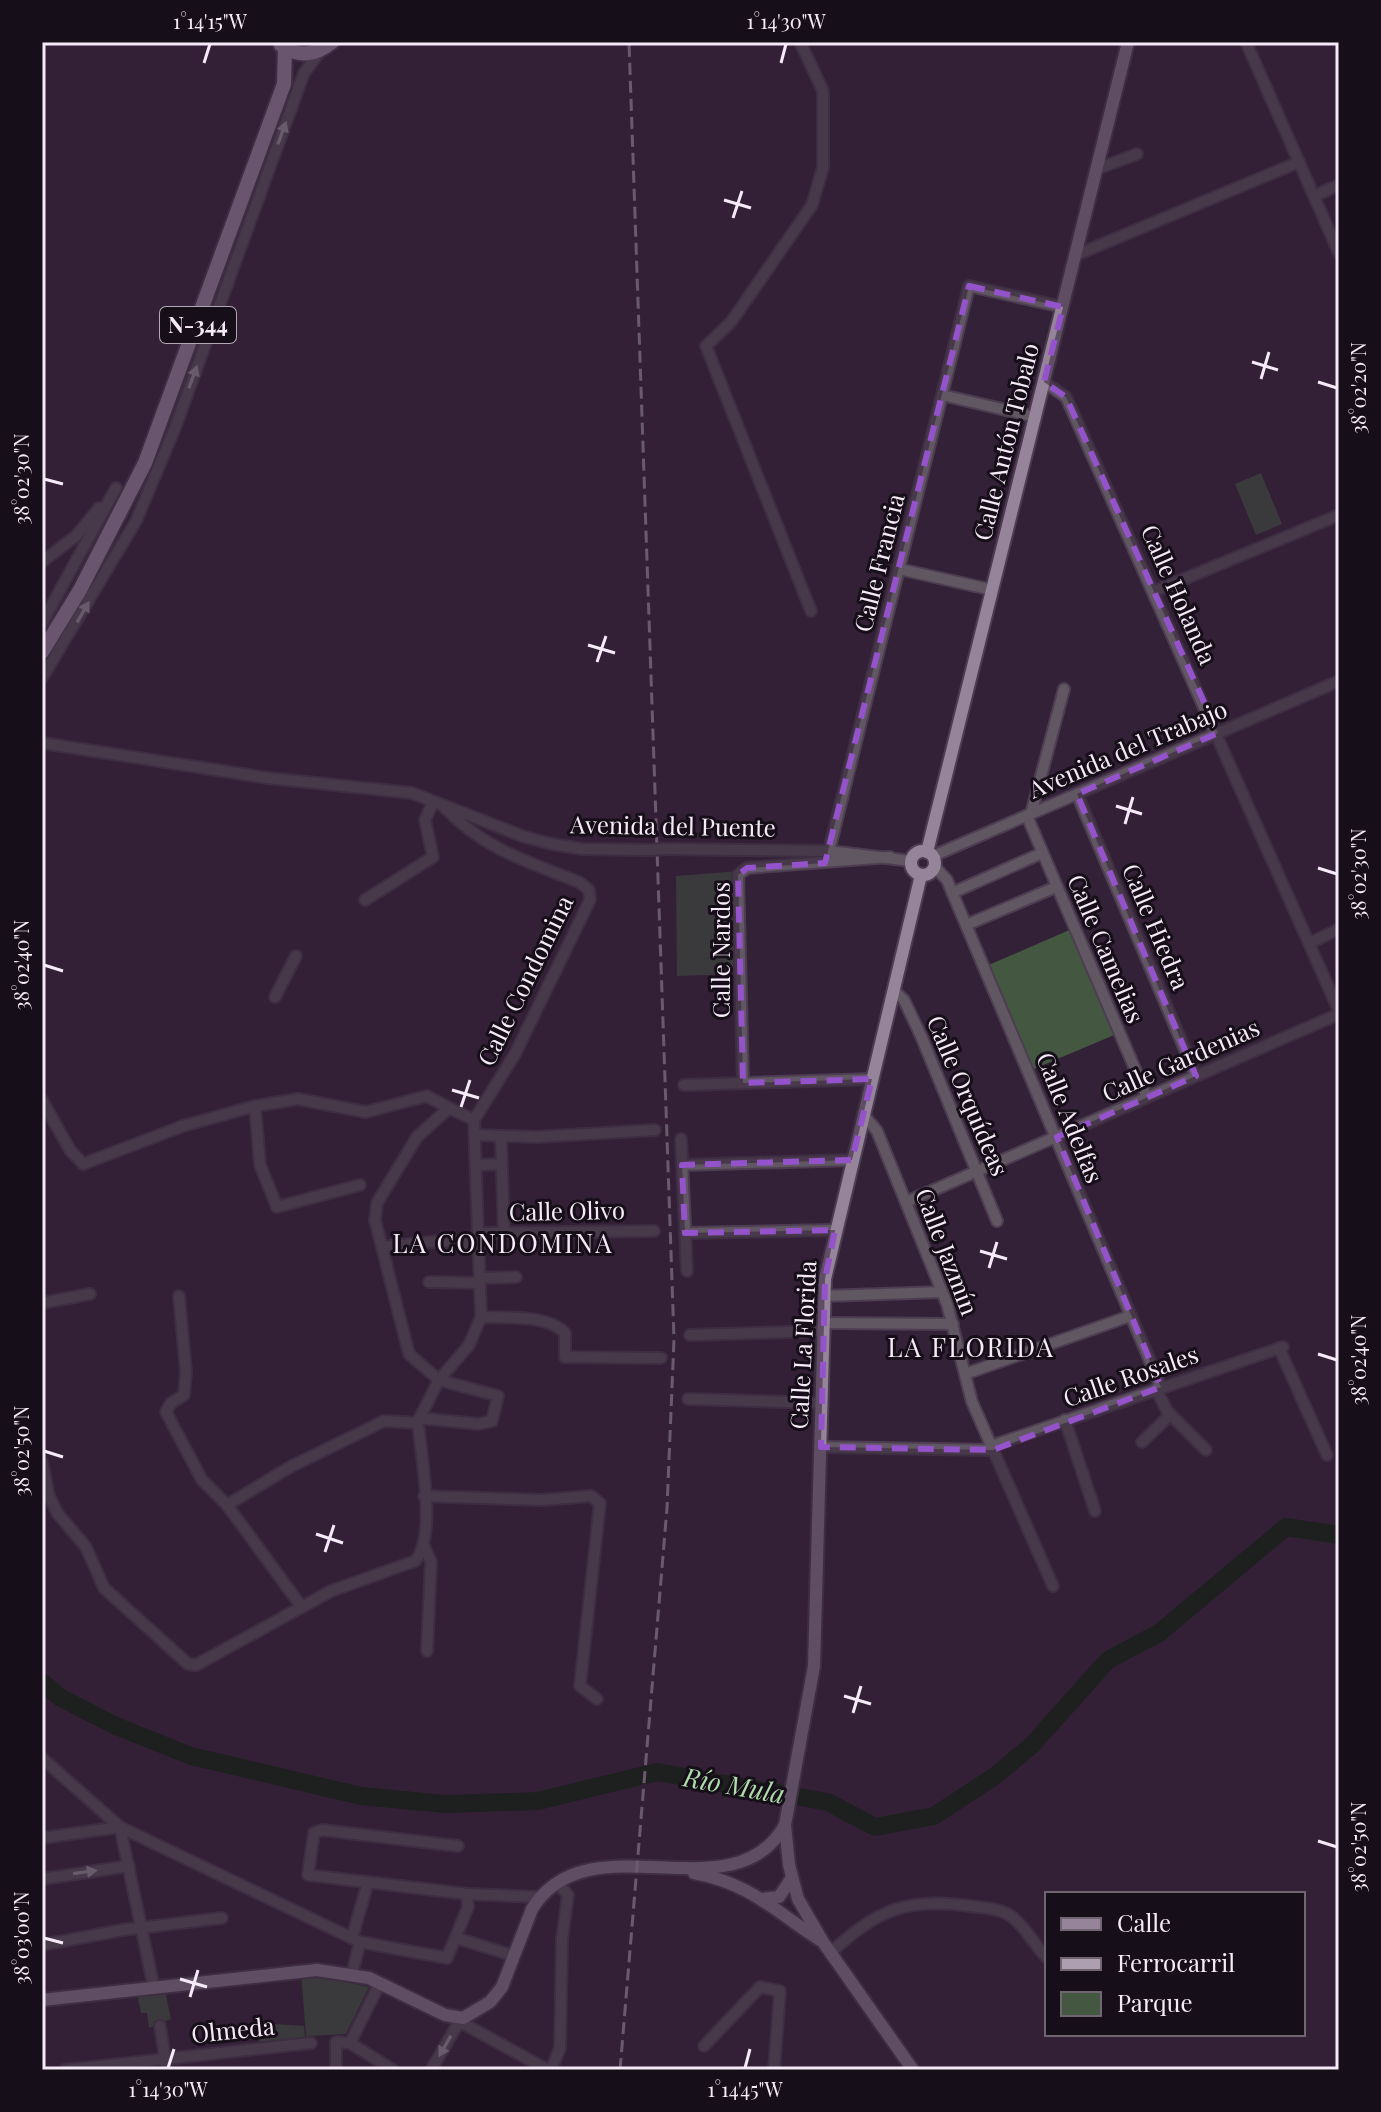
<svg xmlns="http://www.w3.org/2000/svg" width="1381" height="2112" font-family="'Playfair Display',serif">
<style>
.green{fill:#435741}
.lines{fill:none;stroke-linecap:round;stroke-linejoin:round}
.river{stroke:#051d04;stroke-width:18}
.minor-casing{stroke:#4e3d52;stroke-width:14}
.major-casing{stroke:#4e3d52;stroke-width:16}
.highway-casing{stroke:#4e3d52;stroke-width:18}
.minor{stroke:#605762;stroke-width:10}
.major{stroke:#96849a;stroke-width:12}
.highway{stroke:#ab95b0;stroke-width:14}
.rail{stroke:#ad9fb0;stroke-width:3;stroke-dasharray:12 6;stroke-linecap:butt}
.minor-bridge-casing{stroke:#4e3d52;stroke-width:14;stroke-linecap:butt}
.minor-bridge{stroke:#605762;stroke-width:10}
.oneway{fill:#aba0ae}
.marked{fill:none;stroke:#9452cb;stroke-width:6;stroke-dasharray:16 10;stroke-linejoin:round}
.ticks{fill:none;stroke:#f6eaf9;stroke-width:3}
.labels{text-anchor:middle;stroke-width:6;stroke-linejoin:round;paint-order:stroke}
.shield{fill:#160e18;stroke:#b3a8b6;stroke-width:2}
.shield-label{font-size:22px;font-weight:bold;fill:#f6eaf9}
.street-label{font-size:24px;fill:#f6eaf9;stroke:#160e18}
.neighbourhood-label{font-size:26px;letter-spacing:2px;fill:#f6eaf9;stroke:#160e18}
.water-label{font-size:26px;font-style:italic;fill:#addda9;stroke:#160e18}
.neatline{fill:none;stroke:#f6eaf9;stroke-width:3}
.ticks-label{font-size:20px;text-anchor:middle;fill:#f6eaf9}
</style>
<rect width="100%" height="100%" fill="#332137"/>
<g class="green">
<polygon points="1261,473 1282,524 1256,535 1235,484"/>
<polygon points="741,871 740,974 677,976 676,876"/>
<polygon points="1074,928 1119,1033 1029,1071 984,967"/>
<polygon points="301,1973 369,1987 346,2034 306,2036"/>
<polygon points="165,1991 171,2019 149,2028 147,2013 141,2013 138,1997"/>
<polygon points="258,2023 304,2026 305,2038 259,2042"/>
</g>
<g class="lines">
<polyline class="river" points="42,1682 61,1698 116,1726 191,1756 361,1796 445,1804 538,1801 657,1772 828,1802 875,1827 934,1816 995,1776 1031,1746 1108,1660 1159,1633 1286,1527 1339,1535"/>
<g class="minor-casing">
<g id="minor">
<polyline points="800,42 823,91 823,167 812,205 731,322 706,346 811,611"/>
<polyline points="1246,42 1339,253"/>
<polyline points="1097,169 1137,154"/>
<polyline points="1314,196 1339,185"/>
<polyline points="1076,255 1299,162"/>
<polyline points="1044,382 1066,397 1074,415 1339,1011"/>
<polyline points="942,395 1036,417"/>
<polyline points="42,562 77,535 99,508"/>
<polyline points="899,569 993,590"/>
<polyline points="1155,591 1339,515"/>
<polyline points="42,623 116,488"/>
<polyline points="42,678 136,521 175,428 304,73 321,50"/>
<polyline points="42,743 268,778 412,793 525,837 552,844 582,849 650,850"/>
<polyline points="1077,794 1196,1076"/>
<polyline points="1031,814 1064,689"/>
<polyline points="1027,816 1147,1097"/>
<polyline points="664,849 829,851 911,861"/>
<polyline points="829,851 969,286 1063,307"/>
<polyline points="933,856 1339,681"/>
<polyline points="935,867 947,880 1161,1387"/>
<polyline points="952,893 1042,853"/>
<polyline points="365,900 433,857 425,820 433,802"/>
<polyline points="966,925 1056,887"/>
<polyline points="1310,943 1339,929"/>
<polyline points="893,990 904,1000 921,1036 997,1221"/>
<polyline points="275,997 296,956"/>
<polyline points="743,1083 738,875 747,868 890,857"/>
<polyline points="684,1085 872,1079"/>
<polyline points="42,1100 70,1150 83,1164 183,1126 255,1106 298,1099 366,1112 427,1096 449,1108 417,1137 377,1203 375,1220 409,1354 439,1380 498,1396 492,1421 478,1424 420,1418"/>
<polyline points="255,1106 260,1165 277,1207 360,1185"/>
<polyline points="449,1108 474,1120"/>
<polyline points="863,1114 877,1131 947,1304 972,1402 1053,1586"/>
<polyline points="475,1135 536,1137 655,1130"/>
<polyline points="501,1137 504,1233"/>
<polyline points="681,1139 687,1271"/>
<polyline points="476,1165 502,1164"/>
<polyline points="682,1165 852,1160"/>
<polyline points="906,1202 1339,1014"/>
<polyline points="479,1233 654,1231"/>
<polyline points="685,1233 835,1230"/>
<polyline points="382,1247 441,1241 479,1245"/>
<polyline points="480,1278 516,1277"/>
<polyline points="429,1282 480,1283"/>
<polyline points="179,1296 186,1372 184,1395 171,1403 166,1412 202,1480 227,1505"/>
<polyline points="824,1296 942,1292"/>
<polyline points="42,1303 90,1294"/>
<path d="M481,1317C505,1318 547,1314 565,1333V1357L661,1358"/>
<polyline points="824,1323 953,1324"/>
<polyline points="690,1335 823,1331"/>
<polyline points="1279,1348 1327,1455"/>
<polyline points="965,1374 1130,1316"/>
<polyline points="1156,1389 1167,1411 1206,1450"/>
<polyline points="688,1399 822,1403"/>
<polyline points="1065,1420 1095,1511"/>
<path d="M418,1421L439,1380L469,1345L481,1317L474,1120L515,1054L590,900L589,890L579,882C528,862 484,849 445,808"/>
<polyline points="1142,1442 1170,1415"/>
<polyline points="991,1446 1283,1347"/>
<polyline points="821,1447 993,1450"/>
<path d="M42,1462L49,1496L58,1514L86,1547L104,1588L188,1664L196,1665L331,1591L415,1561C437,1537 421,1455 418,1423"/>
<polyline points="424,1496 541,1500 591,1496 600,1503 580,1686 597,1699"/>
<polyline points="424,1546 431,1562 427,1651"/>
<polyline points="301,1606 227,1505 290,1467 384,1421 418,1423"/>
<polyline points="42,1758 120,1827 360,1942 447,1958 468,1907 467,1894"/>
<polyline points="120,1827 154,1988"/>
<polyline points="42,1838 120,1827"/>
<polyline points="458,1846 322,1830 314,1833 308,1875 467,1894 539,1897"/>
<polyline points="42,1879 129,1866"/>
<polyline points="352,1938 368,1882"/>
<polyline points="457,1938 514,1956"/>
<polyline points="42,1945 122,1930 222,1918"/>
<path d="M831,1952C878,1910 906,1897 970,1906C984,1908 999,1908 1011,1916C1026,1927 1034,1945 1047,1958"/>
<polyline points="352,1974 360,1942"/>
<polyline points="453,2018 548,2070"/>
<polyline points="160,2026 167,2070"/>
<polyline points="350,2043 393,2070"/>
<polyline points="704,2046 760,1987 780,1991 774,2070"/>
<polyline points="65,2070 311,2043"/>
<polyline points="336,2070 336,2042 350,2043 380,1983"/>
<polyline points="431,2070 459,2022"/>
<polyline points="551,2070 560,2048 562,1939 568,1895 557,1883"/>
</g>
</g>
<g class="major-casing">
<g id="major">
<circle cx="923" cy="863" r="12"/>
<polyline points="927,852 1128,42"/>
<path d="M694,1873C752,1884 774,1911 820,1940"/>
<polyline points="761,1899 779,1897 791,1879"/>
<path d="M42,2000L317,1970L369,1978L445,2015L463,2018L490,2002L502,1987L532,1909C589,1817 733,1918 785,1825"/>
<polyline points="913,2070 823,1942 798,1899 789,1865 785,1825 814,1666 825,1279 921,875"/>
</g>
</g>
<g class="highway-casing">
<g id="highway">
<path d="M281,45C298,58 316,55 332,42"/>
<polyline points="42,652 80,590 145,463 284,84 285,48"/>
</g>
</g>
<use href="#minor" class="minor"/>
<use href="#major" class="major"/>
<use href="#highway" class="highway"/>
<polyline class="rail" points="620,2070 667,1508 674,1339 629,42"/>
<g class="minor-bridge-casing">
<polyline id="minor-bridge" points="650,850 664,849"/>
</g>
<use href="#minor-bridge" class="minor-bridge"/>
</g>
<defs><path id="oneway-solid" d="M-6-.8H1V-3.2L6.5 0L1 3.2V.8H-6Z" transform="scale(2)"/></defs>
<g class="oneway">
<use href="#oneway-solid" transform="translate(282 133) rotate(-70)"/>
<use href="#oneway-solid" transform="translate(193 377) rotate(-70)"/>
<use href="#oneway-solid" transform="translate(83 612) rotate(-60)"/>
<use href="#oneway-solid" transform="translate(85 1872) rotate(-8)"/>
<use href="#oneway-solid" transform="translate(445 2046) rotate(120)"/>
</g>
<path d="M0 0H1381V2112H0ZM969,286L1063,307L1044,382L1066,397L1218,733L1077,794L1196,1076L1057,1137L1161,1387L993,1450L821,1447L825,1279L835,1230L685,1233L682,1165L852,1160L872,1079L743,1083L738,875L747,868L825,863Z" fill="#332137" fill-opacity=".55" fill-rule="evenodd"/>
<path class="marked" d="M969,286L1063,307L1044,382L1066,397L1218,733L1077,794L1196,1076L1057,1137L1161,1387L993,1450L821,1447L825,1279L835,1230L685,1233L682,1165L852,1160L872,1079L743,1083L738,875L747,868L825,863Z"/>
<path class="ticks" d="M204,63L210,44M781,63L786,44M724,200L751,208M733,218L742,191M1252,362L1278,370M1261,379L1269,352M1318,382L1337,388M44,479L63,484M588,645L615,653M597,662L606,636M1116,806L1142,814M1125,824L1133,797M1318,868L1337,874M44,965L63,971M452,1090L479,1098M461,1107L470,1080M980,1251L1007,1259M989,1268L997,1242M1318,1354L1337,1360M44,1451L63,1457M316,1534L343,1543M325,1552L334,1525M844,1696L871,1704M853,1713L861,1686M1318,1841L1337,1847M44,1938L63,1943M180,1979L207,1987M190,1997L198,1970M168,2068L174,2049M745,2068L750,2049"/>
<g class="labels">
<rect class="shield" x="160" y="307" width="76" height="36" rx="6"/>
<g class="shield-label">
<text x="198" y="333">N-344</text>
</g>
<g class="street-label">
<text transform="translate(1007 442) rotate(-76)" y="8">Calle Antón Tobalo</text>
<text transform="translate(880 563) rotate(-76)" y="8">Calle Francia</text>
<text transform="translate(1178 595) rotate(66)" y="8">Calle Holanda</text>
<text transform="translate(1128 750) rotate(-23)" y="8">Avenida del Trabajo</text>
<text transform="translate(673 827) rotate(1)" y="8">Avenida del Puente</text>
<text transform="translate(1155 927) rotate(67)" y="8">Calle Hiedra</text>
<text transform="translate(1105 949) rotate(67)" y="8">Calle Camelias</text>
<text transform="translate(722 950) rotate(-90)" y="8">Calle Nardos</text>
<text transform="translate(526 981) rotate(-64)" y="8">Calle Condomina</text>
<text transform="translate(1181 1061) rotate(-24)" y="8">Calle Gardenias</text>
<text transform="translate(967 1096) rotate(67)" y="8">Calle Orquídeas</text>
<text transform="translate(1069 1118) rotate(68)" y="8">Calle Adelfas</text>
<text transform="translate(567 1212) rotate(-1)" y="8">Calle Olivo</text>
<text transform="translate(946 1252) rotate(69)" y="8">Calle Jazmín</text>
<text transform="translate(804 1345) rotate(-87)" y="8">Calle La Florida</text>
<text transform="translate(1131 1377) rotate(-19)" y="8">Calle Rosales</text>
<text transform="translate(233 2031) rotate(-6)" y="8">Olmeda</text>
</g>
<g class="neighbourhood-label">
<text x="503" y="1253">LA CONDOMINA</text>
<text x="971" y="1357">LA FLORIDA</text>
</g>
<g class="water-label">
<text transform="translate(734 1786) rotate(10)" y="9">Río Mula</text>
</g>
</g>
<rect width="1381" height="2112" fill="none" stroke="#160e18" stroke-width="88"/>
<rect x="1045" y="1892" width="260" height="144" fill="#160e18" stroke="#706672" stroke-width="2"/>
<rect x="1061" y="1918" width="40" height="12" fill="#96849a" stroke="#706672" stroke-width="2"/>
<text x="1117" y="1932" font-size="24" fill="#f6eaf9">Calle</text>
<rect x="1061" y="1958" width="40" height="12" fill="#ad9fb0" stroke="#706672" stroke-width="2"/>
<text x="1117" y="1972" font-size="24" fill="#f6eaf9">Ferrocarril</text>
<rect x="1061" y="1992" width="40" height="24" fill="#435741" stroke="#706672" stroke-width="2"/>
<text x="1117" y="2012" font-size="24" fill="#f6eaf9">Parque</text>
<rect x="44" y="44" width="1293" height="2024" class="neatline"/>
<g class="ticks-label">
<text x="210" y="29">1°14'15"W</text>
<text x="786" y="29">1°14'30"W</text>
<text transform="translate(1359 388) rotate(-90)" y="7">38°02'20"N</text>
<text transform="translate(22 479) rotate(-90)" y="7">38°02'30"N</text>
<text transform="translate(1359 874) rotate(-90)" y="7">38°02'30"N</text>
<text transform="translate(22 965) rotate(-90)" y="7">38°02'40"N</text>
<text transform="translate(1359 1360) rotate(-90)" y="7">38°02'40"N</text>
<text transform="translate(22 1451) rotate(-90)" y="7">38°02'50"N</text>
<text transform="translate(1359 1847) rotate(-90)" y="7">38°02'50"N</text>
<text transform="translate(22 1938) rotate(-90)" y="7">38°03'00"N</text>
<text x="168" y="2097">1°14'30"W</text>
<text x="745" y="2097">1°14'45"W</text>
</g>
</svg>
